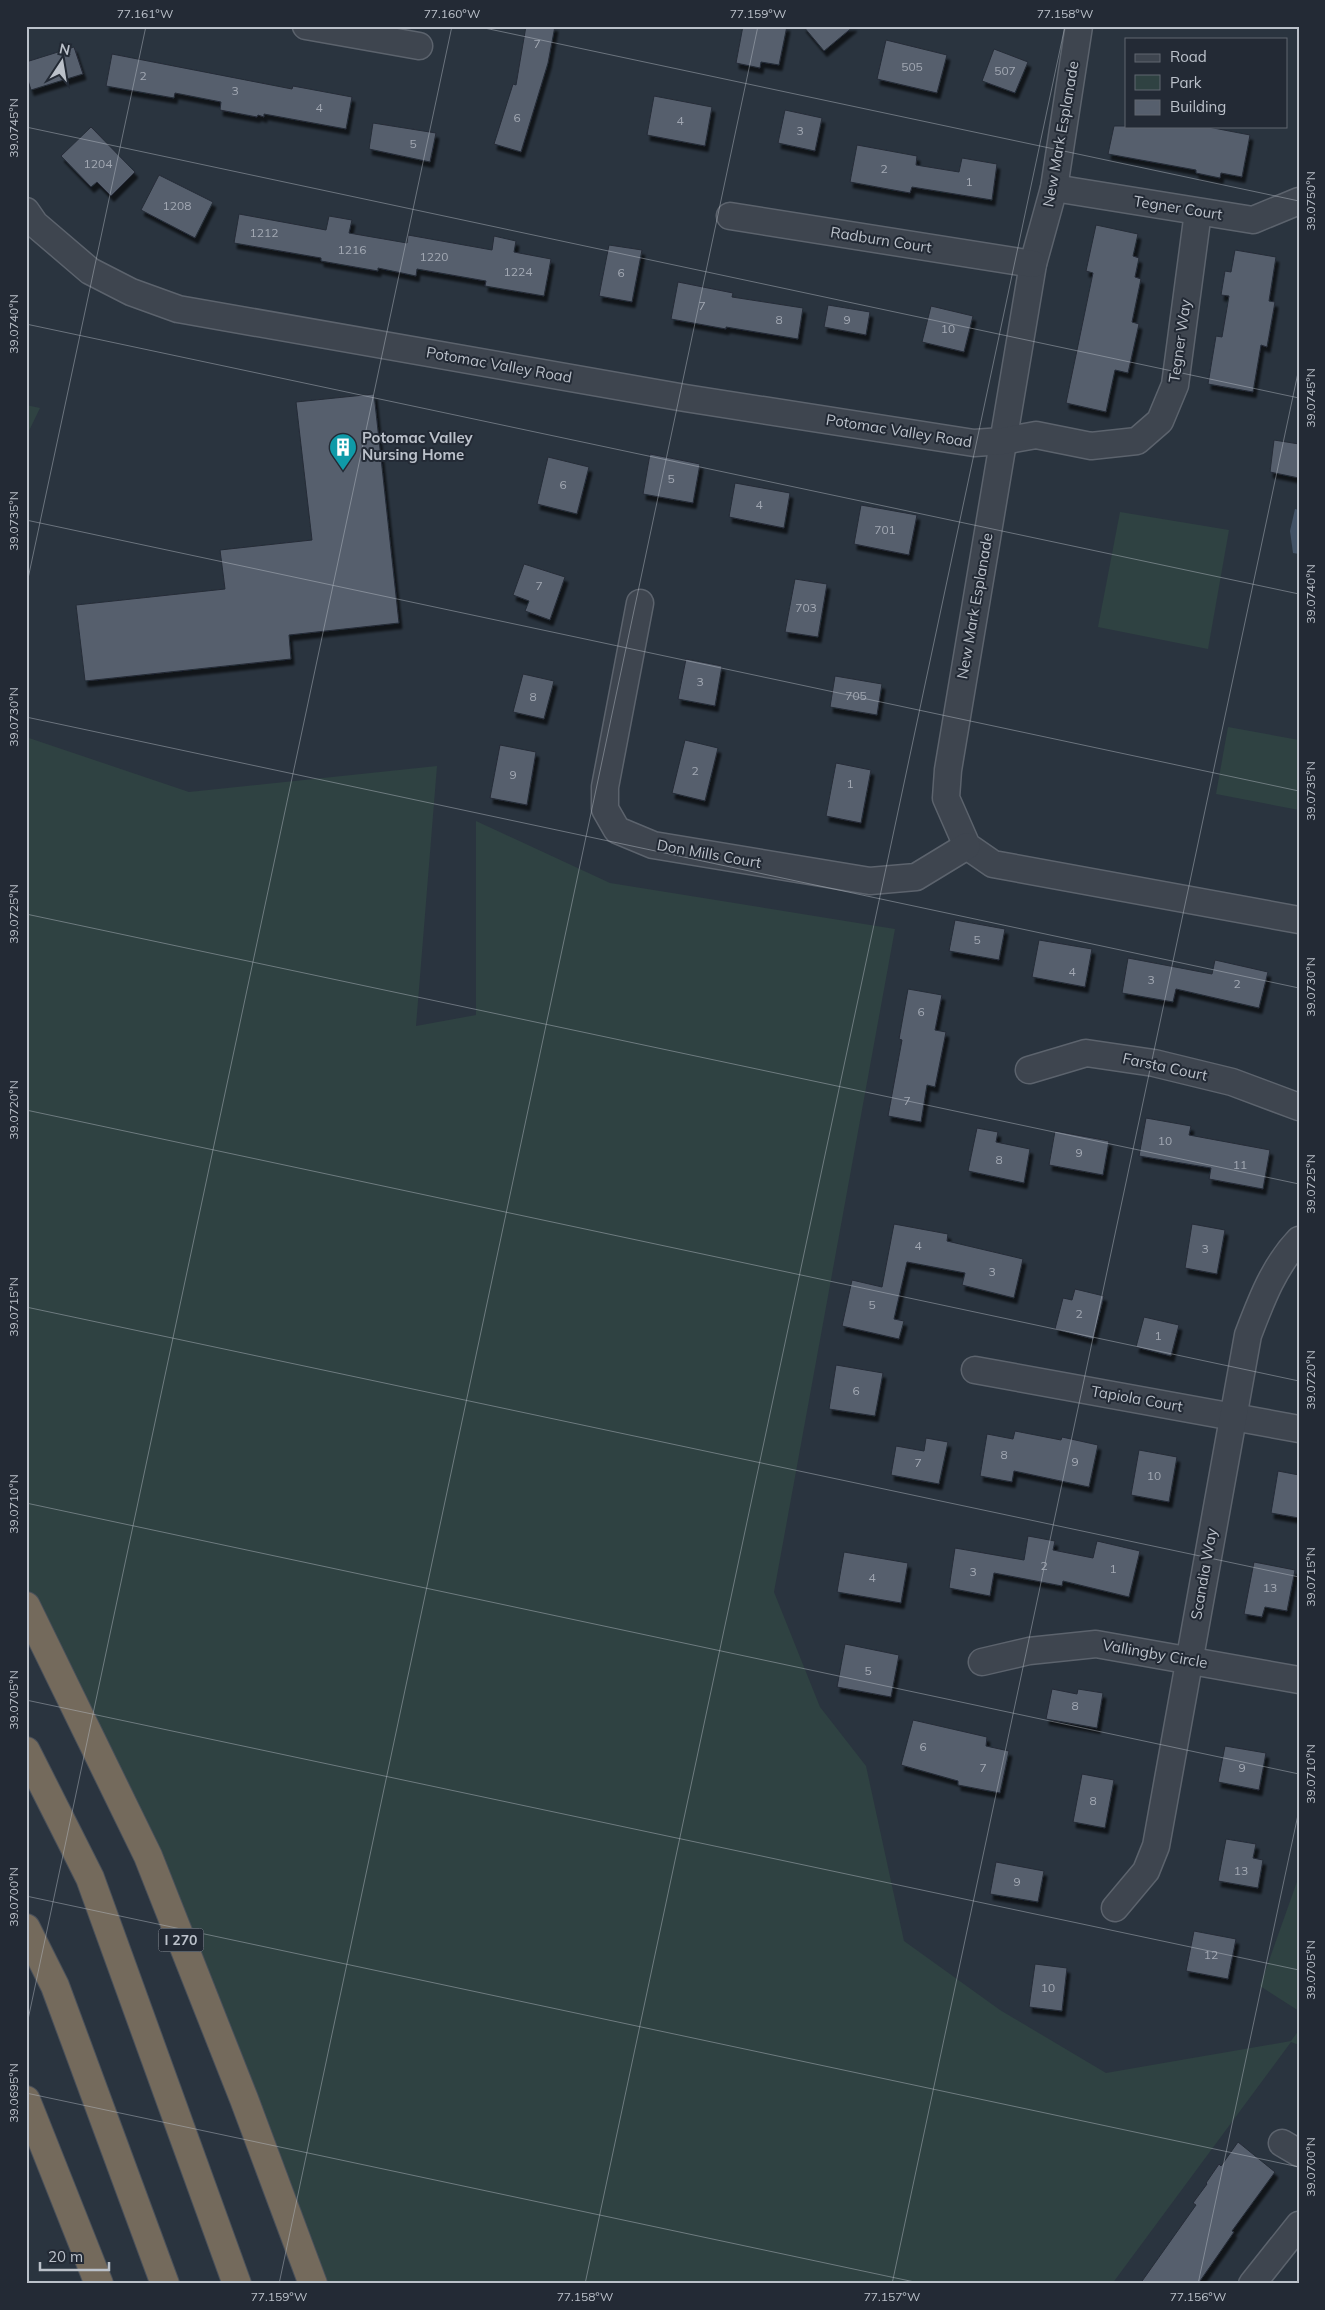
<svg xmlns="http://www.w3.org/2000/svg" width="1325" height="2310" font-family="Mulish,sans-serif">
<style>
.green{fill:#2f4242}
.water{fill:#425266}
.building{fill:#565f6d;stroke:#252c37;filter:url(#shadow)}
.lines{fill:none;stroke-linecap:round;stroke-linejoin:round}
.minor-casing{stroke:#5c636d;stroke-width:29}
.motorway-casing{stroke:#49505a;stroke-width:30}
.minor{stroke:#3e454f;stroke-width:26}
.motorway{stroke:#746a5c;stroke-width:28}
.ticks{fill:none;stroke:#bbc1ca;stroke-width:1;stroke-opacity:0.45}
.labels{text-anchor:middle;stroke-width:4;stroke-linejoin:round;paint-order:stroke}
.number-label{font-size:12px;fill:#a2a8b3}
.shield{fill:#232a35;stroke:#8d949d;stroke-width:1}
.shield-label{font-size:14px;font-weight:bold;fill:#bbc1ca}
.street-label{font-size:15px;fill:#bbc1ca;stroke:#232a35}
.poi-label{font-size:15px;font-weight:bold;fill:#bbc1ca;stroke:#232a35;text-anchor:start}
.neatline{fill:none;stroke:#bbc1ca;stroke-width:2}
.ticks-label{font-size:12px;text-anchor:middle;fill:#bbc1ca}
</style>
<defs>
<filter id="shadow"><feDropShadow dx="3" dy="5.5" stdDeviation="1" flood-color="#0009"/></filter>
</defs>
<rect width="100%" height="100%" fill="#2a343f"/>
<g class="green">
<polygon points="26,405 40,408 26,437"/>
<polygon points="1120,512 1229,530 1208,649 1098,627"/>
<polygon points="1228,727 1299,740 1299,810 1216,794"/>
<polygon points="26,737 189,792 437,766 416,1026 476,1015 476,821 610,883 895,929 774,1592 820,1707 866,1766 904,1941 1000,2010 1106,2073 1291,2041 1299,2030 1299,2045 1291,2042 1112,2284 313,2284 244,2099 26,1606"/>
<polygon points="1299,1876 1299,2011 1260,1986"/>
</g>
<polygon class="water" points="1295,509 1299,510 1299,554 1293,553 1290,531"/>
<g class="building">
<polygon points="526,26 555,26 548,63 521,152 494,144 513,84 516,85"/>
<polygon points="743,26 787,26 779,65 761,62 760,68 736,63"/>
<polygon points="803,26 854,26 824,51"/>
<polygon points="886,40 947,55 937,93 877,79"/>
<polygon points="74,47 83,74 31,90 26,74 26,62"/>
<polygon points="994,49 1028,62 1015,93 982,81"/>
<polygon points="112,54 292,89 293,86 352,97 346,129 264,114 264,117 258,115 257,117 220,110 221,102 175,93 174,98 106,86"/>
<polygon points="654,96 712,107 705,146 647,135"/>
<polygon points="785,110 822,118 815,151 778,143"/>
<polygon points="373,123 436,133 430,162 369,149"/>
<polygon points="1114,126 1203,126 1250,135 1242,177 1221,173 1220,178 1196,173 1196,170 1108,154"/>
<polygon points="91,127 135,172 111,196 97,182 91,187 61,156"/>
<polygon points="857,145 917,156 916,165 959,172 962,158 997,164 992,200 912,187 910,193 850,182"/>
<polygon points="159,175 213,202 195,238 141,210"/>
<polygon points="239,214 326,230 329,216 352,220 349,233 407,243 408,235 492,250 494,236 516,241 514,252 551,259 544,296 485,286 486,281 417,269 416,276 378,268 378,271 321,261 321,258 234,243"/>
<polygon points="1096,225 1138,234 1133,256 1139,258 1135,277 1141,279 1132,322 1139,324 1128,373 1115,370 1106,412 1066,403 1093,273 1086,271"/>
<polygon points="609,245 642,250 632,302 599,296"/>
<polygon points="1235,250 1276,257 1269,301 1275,302 1267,347 1261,345 1253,392 1208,384 1216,336 1222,337 1229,296 1221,295 1225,271 1231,272"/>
<polygon points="678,282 733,293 732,297 803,308 798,339 726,327 726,329 671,319"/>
<polygon points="828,305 870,312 866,335 824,327"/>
<polygon points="931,306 973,316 964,352 922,342"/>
<polygon points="374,394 399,623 289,635 291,659 85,681 76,605 225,589 220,550 312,540 296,402"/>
<polygon points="1274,440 1299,444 1299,478 1270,472"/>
<polygon points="650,454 700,464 693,503 643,494"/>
<polygon points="548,457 589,467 577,514 537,504"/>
<polygon points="735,483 790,493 784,528 729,517"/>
<polygon points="861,505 917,515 909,555 854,544"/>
<polygon points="524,564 565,577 550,620 525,611 529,601 513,595"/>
<polygon points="795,579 827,584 818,637 785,632"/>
<polygon points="686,659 722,666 715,706 678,699"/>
<polygon points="523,674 554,681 544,719 513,712"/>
<polygon points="835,676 882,684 877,715 830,707"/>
<polygon points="685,740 718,748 705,801 672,793"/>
<polygon points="500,745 536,752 527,805 490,798"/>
<polygon points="836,763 871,770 861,823 826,816"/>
<polygon points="955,920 1005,929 999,960 949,951"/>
<polygon points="1039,940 1092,949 1085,987 1032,977"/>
<polygon points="1128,958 1212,974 1215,960 1268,972 1259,1008 1176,989 1173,1002 1122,993"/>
<polygon points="908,989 942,995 935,1030 946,1032 935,1087 927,1085 921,1122 888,1116 902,1040 899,1039"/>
<polygon points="1146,1118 1191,1126 1189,1135 1270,1150 1263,1189 1209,1179 1211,1168 1139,1156"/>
<polygon points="977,1128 998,1132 996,1142 1030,1149 1024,1183 968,1171"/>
<polygon points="1055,1131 1109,1141 1103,1175 1049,1165"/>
<polygon points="894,1224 948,1234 947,1241 1023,1259 1014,1298 962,1285 965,1273 907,1262 894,1319 904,1321 899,1339 842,1326 852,1280 882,1287"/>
<polygon points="1192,1224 1225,1230 1217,1274 1185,1268"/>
<polygon points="1075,1289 1104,1296 1093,1339 1055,1329 1063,1298 1072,1300"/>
<polygon points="1144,1317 1179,1325 1171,1356 1136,1347"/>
<polygon points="836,1365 883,1373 875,1416 829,1409"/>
<polygon points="1015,1431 1061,1440 1062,1437 1098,1445 1089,1487 1014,1471 1012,1482 980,1476 987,1434 1013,1439"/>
<polygon points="926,1438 948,1442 939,1484 891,1475 896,1446 924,1451"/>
<polygon points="1139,1450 1177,1457 1169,1502 1131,1495"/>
<polygon points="1278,1471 1299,1475 1299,1518 1271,1513"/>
<polygon points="1028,1536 1055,1541 1053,1550 1093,1558 1097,1541 1140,1551 1129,1597 1063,1581 1062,1586 994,1573 990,1596 949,1588 955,1548 1024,1560"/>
<polygon points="844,1552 908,1563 901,1603 837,1592"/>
<polygon points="1254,1562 1295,1570 1287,1611 1265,1607 1262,1617 1244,1614"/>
<polygon points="845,1644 899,1655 891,1697 837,1687"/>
<polygon points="1052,1689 1077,1694 1078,1689 1103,1693 1097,1728 1046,1719"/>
<polygon points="913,1720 987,1737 986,1746 1009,1751 1000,1793 958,1785 958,1781 901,1765"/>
<polygon points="1225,1746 1266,1753 1259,1790 1218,1782"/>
<polygon points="1082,1774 1114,1780 1105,1828 1073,1822"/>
<polygon points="1226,1839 1256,1844 1253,1858 1263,1860 1258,1888 1218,1881"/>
<polygon points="996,1862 1044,1871 1038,1902 990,1894"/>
<polygon points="1194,1931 1236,1939 1228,1979 1186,1971"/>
<polygon points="1035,1964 1067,1968 1062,2011 1029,2007"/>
<polygon points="1238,2142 1275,2172 1232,2231 1234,2232 1198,2284 1140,2284 1196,2205 1193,2203 1207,2184 1206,2183 1219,2164 1221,2166"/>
</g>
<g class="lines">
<g class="minor-casing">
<g id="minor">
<polyline points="306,26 419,46"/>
<polyline points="1079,26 1054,188 1033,264 948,770 946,798 967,846 993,864 1299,920"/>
<polyline points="1054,188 1253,220 1299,201"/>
<polyline points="26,211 35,224 90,271 131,292 178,309 685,398 974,443 1003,441 1036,435 1091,446 1137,441 1160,421 1175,385 1198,212"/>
<polyline points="730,216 1033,264"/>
<polyline points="640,603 605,787 605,809 617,830 653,845 870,881 916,877 967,846"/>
<polyline points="1029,1070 1086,1053 1154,1063 1232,1082 1299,1107"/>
<polyline points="975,1370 1299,1429"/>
<polyline points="982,1662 1029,1651 1096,1644 1299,1680"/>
<path d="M1115,1908L1146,1871L1156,1846L1248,1335C1261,1301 1274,1266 1299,1240"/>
<polyline points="1282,2143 1299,2153"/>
<polyline points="1252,2284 1299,2225"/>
</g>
</g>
<g class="motorway-casing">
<g id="motorway">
<polyline points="26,1606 148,1856 244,2099 313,2284"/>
<polyline points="26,1751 90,1878 237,2284"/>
<polyline points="26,1928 55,1986 165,2284"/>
<polyline points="26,2100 99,2284"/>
</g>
</g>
<use href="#minor" class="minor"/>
<use href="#motorway" class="motorway"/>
</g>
<path class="ticks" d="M475,26L1299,201M26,127L1299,398M26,324L1299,594M26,520L1299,791M26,588L146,26M26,717L1299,988M26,914L1299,1184M26,1110L1299,1381M26,1307L1299,1577M26,1503L1299,1774M26,1700L1299,1970M26,1896L1299,2167M26,2029L452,26M26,2093L924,2284M279,2284L758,26M585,2284L1065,26M892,2284L1299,368M1198,2284L1299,1810"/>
<defs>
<g id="building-pin" transform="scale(1.4375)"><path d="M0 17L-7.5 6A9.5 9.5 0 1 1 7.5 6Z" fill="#0f9aa8" stroke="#232a35"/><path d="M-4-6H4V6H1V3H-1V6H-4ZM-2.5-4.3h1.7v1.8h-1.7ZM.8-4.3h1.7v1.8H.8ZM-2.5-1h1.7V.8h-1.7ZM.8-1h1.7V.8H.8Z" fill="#fff"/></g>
</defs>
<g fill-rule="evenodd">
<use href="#building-pin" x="343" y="447"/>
</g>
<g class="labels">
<g class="number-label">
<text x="537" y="48">7</text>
<text x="912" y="71">505</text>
<text x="1005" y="75">507</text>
<text x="143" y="80">2</text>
<text x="235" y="95">3</text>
<text x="319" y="112">4</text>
<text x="517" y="122">6</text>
<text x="680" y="125">4</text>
<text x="800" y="135">3</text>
<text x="413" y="148">5</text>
<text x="98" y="168">1204</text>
<text x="884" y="173">2</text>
<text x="969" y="186">1</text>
<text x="177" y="210">1208</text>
<text x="264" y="237">1212</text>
<text x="352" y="254">1216</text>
<text x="434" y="261">1220</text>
<text x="518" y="276">1224</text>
<text x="621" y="277">6</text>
<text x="702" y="310">7</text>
<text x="779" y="324">8</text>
<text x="847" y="324">9</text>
<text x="948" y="333">10</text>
<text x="671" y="483">5</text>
<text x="563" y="489">6</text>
<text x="759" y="509">4</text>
<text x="885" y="534">701</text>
<text x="539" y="590">7</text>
<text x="806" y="612">703</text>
<text x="700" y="686">3</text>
<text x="856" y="700">705</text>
<text x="533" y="701">8</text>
<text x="695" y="775">2</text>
<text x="513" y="779">9</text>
<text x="850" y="788">1</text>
<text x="977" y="944">5</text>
<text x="1072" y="976">4</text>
<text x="1151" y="984">3</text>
<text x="1237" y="988">2</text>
<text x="921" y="1016">6</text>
<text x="907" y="1105">7</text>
<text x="1165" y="1145">10</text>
<text x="1079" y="1157">9</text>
<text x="999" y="1164">8</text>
<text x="1240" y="1169">11</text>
<text x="918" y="1250">4</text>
<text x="1205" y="1253">3</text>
<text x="992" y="1276">3</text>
<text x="872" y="1309">5</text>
<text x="1079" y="1318">2</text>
<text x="1158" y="1340">1</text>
<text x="856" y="1395">6</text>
<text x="1004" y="1459">8</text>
<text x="1075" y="1466">9</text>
<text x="918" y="1467">7</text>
<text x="1154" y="1480">10</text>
<text x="1044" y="1570">2</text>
<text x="1113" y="1573">1</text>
<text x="973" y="1576">3</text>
<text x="872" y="1582">4</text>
<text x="1270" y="1592">13</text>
<text x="868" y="1675">5</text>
<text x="1075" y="1710">8</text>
<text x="923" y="1751">6</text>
<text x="983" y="1772">7</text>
<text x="1242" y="1772">9</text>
<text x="1093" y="1805">8</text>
<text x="1241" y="1875">13</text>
<text x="1017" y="1886">9</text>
<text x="1211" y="1959">12</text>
<text x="1048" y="1992">10</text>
</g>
<rect class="shield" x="158.5" y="1928.5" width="45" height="23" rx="4"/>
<g class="shield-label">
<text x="181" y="1945">I 270</text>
</g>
<g class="street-label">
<text transform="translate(1061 134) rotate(-80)" y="5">New Mark Esplanade</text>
<text transform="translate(1178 208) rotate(9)" y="5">Tegner Court</text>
<text transform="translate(881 240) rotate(9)" y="5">Radburn Court</text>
<text transform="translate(1180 341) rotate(-82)" y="5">Tegner Way</text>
<text transform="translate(499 365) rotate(10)" y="5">Potomac Valley Road</text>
<text transform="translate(899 431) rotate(9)" y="5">Potomac Valley Road</text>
<text transform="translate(975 606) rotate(-80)" y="5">New Mark Esplanade</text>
<text transform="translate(709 854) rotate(10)" y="5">Don Mills Court</text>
<text transform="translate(1165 1067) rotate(12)" y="5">Farsta Court</text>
<text transform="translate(1137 1399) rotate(10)" y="5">Tapiola Court</text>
<text transform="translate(1204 1574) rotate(-80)" y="5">Scandia Way</text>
<text transform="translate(1155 1654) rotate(10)" y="5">Vallingby Circle</text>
</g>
<g class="poi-label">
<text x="362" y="443">Potomac Valley<tspan x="362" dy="17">Nursing Home</tspan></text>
</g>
</g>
<rect width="1325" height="2310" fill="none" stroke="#232a35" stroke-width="55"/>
<rect x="1125" y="38" width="162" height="90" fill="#232a35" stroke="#606671"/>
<rect x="1135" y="54" width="25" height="8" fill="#3e454f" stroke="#606671"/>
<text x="1170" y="62" font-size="15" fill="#bbc1ca">Road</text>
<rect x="1135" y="75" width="25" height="15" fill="#2f4242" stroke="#606671"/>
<text x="1170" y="88" font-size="15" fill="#bbc1ca">Park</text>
<rect x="1135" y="100" width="25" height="15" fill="#565f6d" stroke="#606671"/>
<text x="1170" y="112" font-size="15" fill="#bbc1ca">Building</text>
<g transform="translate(62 62) rotate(12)" stroke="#232a35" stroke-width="4" paint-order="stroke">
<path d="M0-4L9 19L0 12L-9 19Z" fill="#bbc1ca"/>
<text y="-8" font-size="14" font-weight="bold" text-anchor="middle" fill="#bbc1ca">N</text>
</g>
<path d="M40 2262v8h69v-8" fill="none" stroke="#bbc1ca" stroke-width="2.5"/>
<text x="48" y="2262" font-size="15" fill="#bbc1ca" stroke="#232a35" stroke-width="4" paint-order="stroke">20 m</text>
<rect x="28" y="28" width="1270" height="2254" class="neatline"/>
<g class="ticks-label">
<text x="145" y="18">77.161°W</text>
<text x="452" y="18">77.160°W</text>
<text x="758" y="18">77.159°W</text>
<text x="1065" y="18">77.158°W</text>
<text transform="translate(14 128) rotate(-90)" y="4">39.0745°N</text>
<text transform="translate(1311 201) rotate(-90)" y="4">39.0750°N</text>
<text transform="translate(14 324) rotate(-90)" y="4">39.0740°N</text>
<text transform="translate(1311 398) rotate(-90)" y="4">39.0745°N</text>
<text transform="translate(14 521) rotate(-90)" y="4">39.0735°N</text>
<text transform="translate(1311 594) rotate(-90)" y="4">39.0740°N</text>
<text transform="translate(14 717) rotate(-90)" y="4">39.0730°N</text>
<text transform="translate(1311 791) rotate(-90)" y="4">39.0735°N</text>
<text transform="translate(14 914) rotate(-90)" y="4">39.0725°N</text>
<text transform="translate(1311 987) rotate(-90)" y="4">39.0730°N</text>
<text transform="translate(14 1110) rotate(-90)" y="4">39.0720°N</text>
<text transform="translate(1311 1184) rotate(-90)" y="4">39.0725°N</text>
<text transform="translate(14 1307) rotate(-90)" y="4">39.0715°N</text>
<text transform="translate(1311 1380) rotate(-90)" y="4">39.0720°N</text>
<text transform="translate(14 1504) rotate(-90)" y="4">39.0710°N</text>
<text transform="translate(1311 1577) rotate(-90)" y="4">39.0715°N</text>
<text transform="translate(14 1700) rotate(-90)" y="4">39.0705°N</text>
<text transform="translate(1311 1774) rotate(-90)" y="4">39.0710°N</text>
<text transform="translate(14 1897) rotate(-90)" y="4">39.0700°N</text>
<text transform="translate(1311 1970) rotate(-90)" y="4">39.0705°N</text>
<text transform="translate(14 2093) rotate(-90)" y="4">39.0695°N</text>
<text transform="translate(1311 2167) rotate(-90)" y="4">39.0700°N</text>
<text x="279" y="2301">77.159°W</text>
<text x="585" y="2301">77.158°W</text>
<text x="892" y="2301">77.157°W</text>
<text x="1198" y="2301">77.156°W</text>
</g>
</svg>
